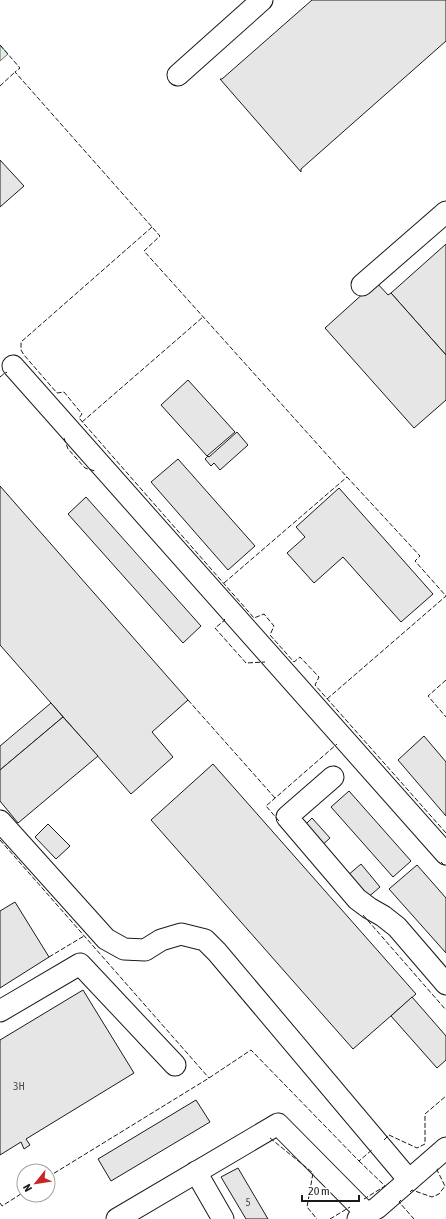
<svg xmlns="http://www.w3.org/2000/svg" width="446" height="1219" font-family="'Asap Condensed',sans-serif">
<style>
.green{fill:#e0efe3;stroke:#6a6a6a}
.building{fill:#e6e6e6;stroke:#1a1a1a}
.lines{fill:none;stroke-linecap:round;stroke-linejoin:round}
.minor-casing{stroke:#1a1a1a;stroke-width:23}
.minor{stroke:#fff;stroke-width:21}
.fence{stroke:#1a1a1a;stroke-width:1;stroke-dasharray:5 2;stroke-linecap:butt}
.labels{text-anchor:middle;stroke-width:3;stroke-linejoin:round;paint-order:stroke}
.number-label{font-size:11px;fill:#4d4d4d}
</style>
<rect width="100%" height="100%" fill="#fff"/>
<polygon class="green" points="0,45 8,54 0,61"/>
<g class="building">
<polygon points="312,0 446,0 446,41 301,169 301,172 220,79 222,79"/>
<polygon points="0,160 24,186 0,207"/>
<polygon points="446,244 446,355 391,293"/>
<polygon points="376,282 388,295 391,293 446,355 446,400 414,428 325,328"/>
<polygon points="188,380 235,432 207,456 161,405"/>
<polygon points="237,432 248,445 220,470 214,463 211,466 205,459 208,456 209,457"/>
<polygon points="178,459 255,546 228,570 151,482"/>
<polygon points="0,486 188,700 152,732 173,757 131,794 0,645"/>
<polygon points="339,488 433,594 401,622 343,557 314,583 287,553 305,537 296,527"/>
<polygon points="86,497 201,626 183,643 68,514"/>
<polygon points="51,703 63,717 0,770 0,746"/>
<polygon points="63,717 98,756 18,823 0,801 0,770"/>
<polygon points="424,736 446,762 446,816 398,760"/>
<polygon points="213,764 416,994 353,1049 151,820"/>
<polygon points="349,791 411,861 393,877 331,807"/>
<polygon points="312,818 330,838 319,848 302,828"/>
<polygon points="48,824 70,846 56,859 35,837"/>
<polygon points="361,864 380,887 366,899 347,876"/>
<polygon points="417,865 446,898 446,953 389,889"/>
<polygon points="15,902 49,957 0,988 0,911"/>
<polygon points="83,990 134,1073 26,1139 30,1145 24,1149 21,1142 0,1155 0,1040"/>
<polygon points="412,997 446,1036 446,1060 437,1068 391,1016"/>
<polygon points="196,1100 210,1122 111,1181 98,1159"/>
<polygon points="238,1168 268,1219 246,1219 221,1177"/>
</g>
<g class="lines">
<g class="minor-casing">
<g id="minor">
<polyline points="178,75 262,0"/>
<polyline points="362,285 446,212"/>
<polyline points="13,366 446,854"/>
<polyline points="333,777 287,817 357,899 369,908 383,916 397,927 446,984"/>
<polyline points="0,821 106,939 124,949 145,950 161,940 181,934 205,940 217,952 409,1180"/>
<polyline points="0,1011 80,964 175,1065"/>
<polyline points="196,1172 223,1219"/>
<polyline points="117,1219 278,1124 367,1214"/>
<polyline points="358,1219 377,1208 446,1148"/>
</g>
</g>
<use href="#minor" class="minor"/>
<g class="fence">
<polyline points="0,45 20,68 15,72 160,236 144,251 347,477 420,556 415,561 446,596"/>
<polyline points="0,86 15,72"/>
<polyline points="152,227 21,342 21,350 24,355 57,393 64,392 82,414 79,418 254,618 264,614 274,626 270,635 294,662 300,657 319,677 315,685 446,833"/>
<polyline points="0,377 6,372 7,373"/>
<polyline points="82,422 203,317"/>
<polyline points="64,438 68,449 85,468 95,471"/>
<polyline points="224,583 347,477"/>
<polyline points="224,619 225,620 215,628 246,663 265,662"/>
<polyline points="446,680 428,696 446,717"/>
<polyline points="327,699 446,596"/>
<polyline points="188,700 275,798"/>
<polyline points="279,821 266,806 337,744"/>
<polyline points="0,840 209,1078"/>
<polyline points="441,862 446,867"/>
<polyline points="363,915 446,1010"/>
<polyline points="49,957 84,936"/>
<polyline points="270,1138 313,1173 307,1207 317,1219"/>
<polyline points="384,1140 389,1135 417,1148 425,1144 425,1114 446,1096"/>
<polyline points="359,1161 385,1186 364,1199"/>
<polyline points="48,1177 209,1078 251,1050 359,1161 373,1149"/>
<polyline points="410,1192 412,1190 432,1197 439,1194 445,1186 437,1170 438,1168"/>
<polyline points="401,1200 399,1202 414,1219"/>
<polyline points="0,1203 2,1206 24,1192"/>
<polyline points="330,1219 350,1207"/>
</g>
</g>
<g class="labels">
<g class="number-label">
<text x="19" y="1090">3H</text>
<text x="248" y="1206">5</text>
</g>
</g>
<g transform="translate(36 1183) rotate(240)"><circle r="19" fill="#ffffff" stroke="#a3a3a3"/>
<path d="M0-3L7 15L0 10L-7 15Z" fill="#c62828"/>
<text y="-6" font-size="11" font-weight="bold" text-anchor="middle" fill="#1a1a1a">N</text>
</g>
<path d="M302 1195v6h57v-6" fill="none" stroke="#1a1a1a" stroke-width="2"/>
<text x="308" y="1195" font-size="12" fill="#1a1a1a" stroke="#ffffff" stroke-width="3" paint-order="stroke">20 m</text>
</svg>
